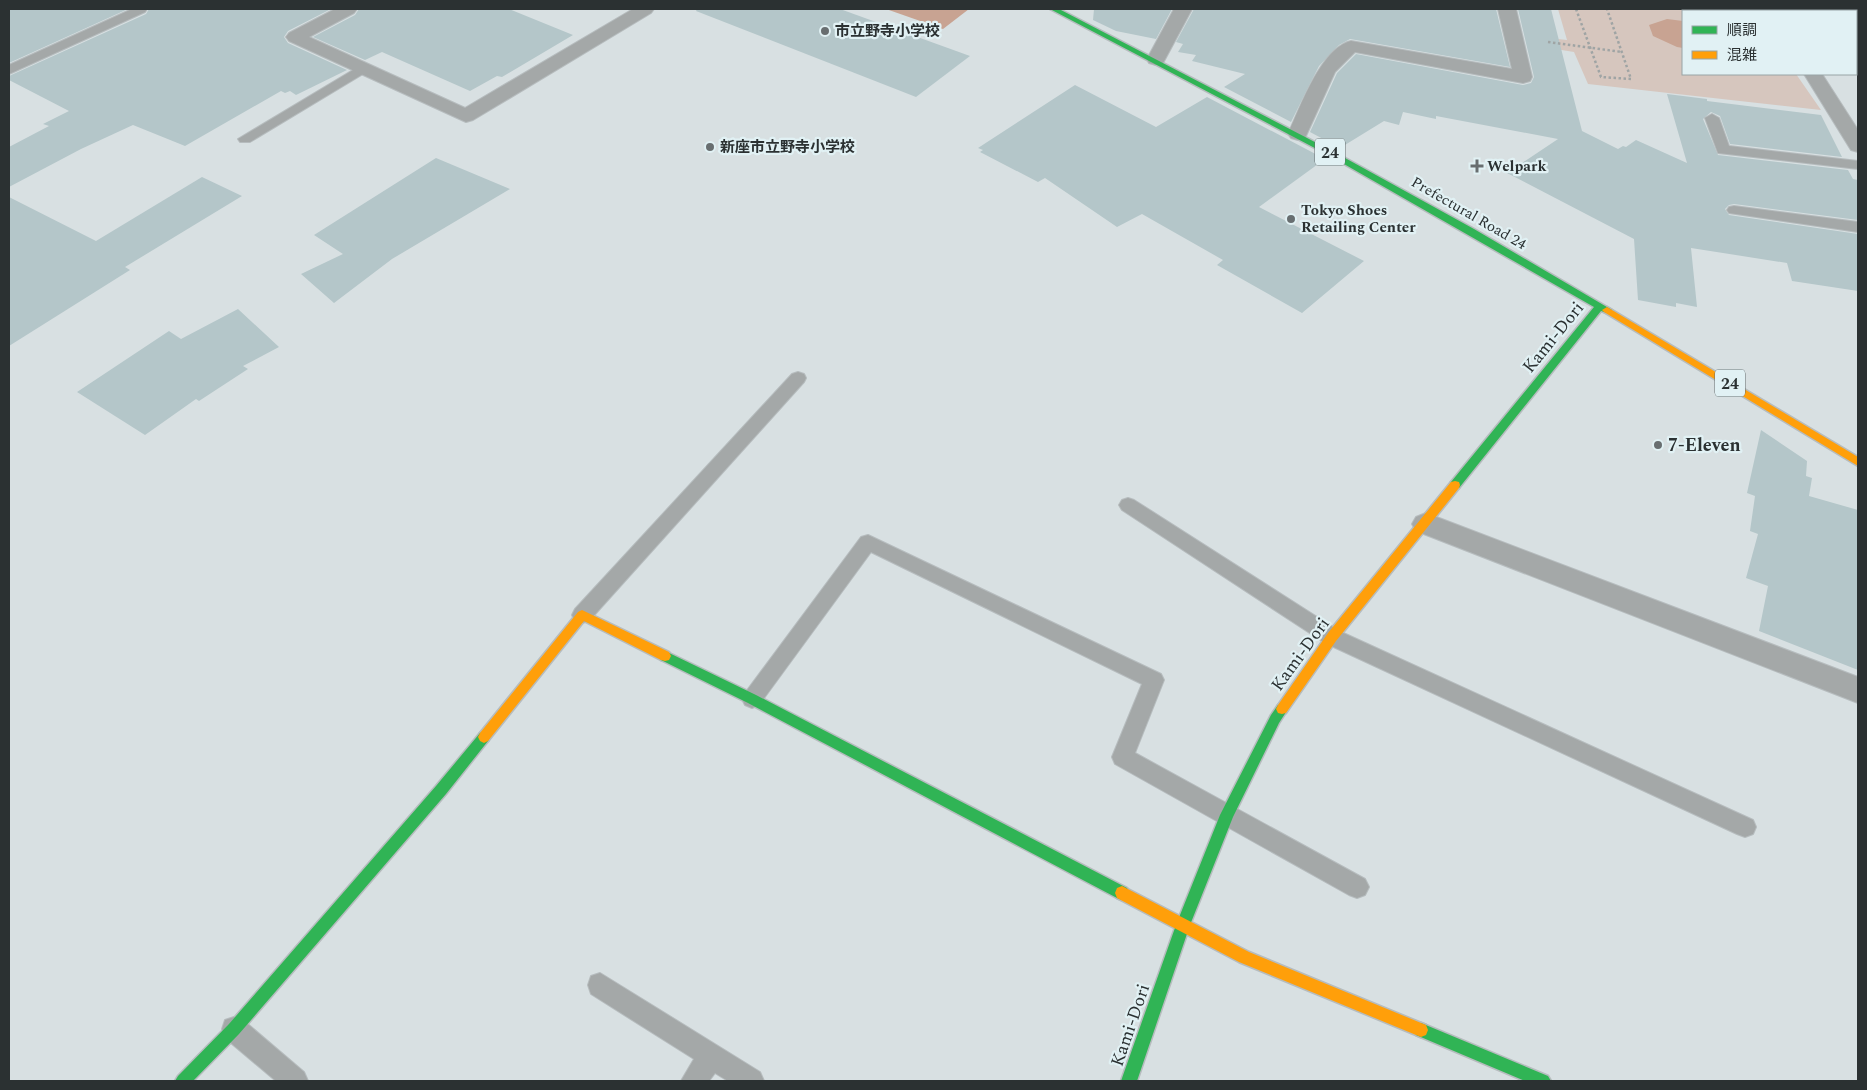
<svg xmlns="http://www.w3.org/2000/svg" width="1867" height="1090" font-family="Spectral,'Noto Sans JP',serif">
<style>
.green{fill:#d6c6be}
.water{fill:#c8a392}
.building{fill:#b4c6c9}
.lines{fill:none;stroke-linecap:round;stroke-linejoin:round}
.lane-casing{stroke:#b6bcbe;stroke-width:2}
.street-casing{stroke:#b6bcbe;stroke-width:2}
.fast-casing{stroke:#b6bcbe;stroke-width:3}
.slow-casing{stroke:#b6bcbe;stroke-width:3}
.path{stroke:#9fa4a4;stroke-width:2.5;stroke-dasharray:2.5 2.5;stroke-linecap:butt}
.lane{fill:#a4a8a8;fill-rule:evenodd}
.street{fill:#a4a8a8;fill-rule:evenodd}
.fast{fill:#30b455;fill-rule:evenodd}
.slow{fill:#ff9f0a;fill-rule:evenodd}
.poi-dot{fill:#686e70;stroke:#e1f1f4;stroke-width:2}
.labels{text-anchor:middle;stroke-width:4.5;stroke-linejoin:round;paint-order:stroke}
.far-poi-label{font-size:15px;font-weight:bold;fill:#2b3132;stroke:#e1f1f4;text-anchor:start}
.far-street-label{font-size:15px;fill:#2b3132;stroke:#e1f1f4}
.shield{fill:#e1f1f4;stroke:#626b6c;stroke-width:1}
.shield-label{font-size:16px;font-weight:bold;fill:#2b3132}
.street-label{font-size:18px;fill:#2b3132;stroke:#e1f1f4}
.poi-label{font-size:18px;font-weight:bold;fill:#2b3132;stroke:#e1f1f4;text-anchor:start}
</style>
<rect width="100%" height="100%" fill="#d8e0e2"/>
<polygon class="green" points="1558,9 1751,9 1753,11 1683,11 1683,74 1796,74 1821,110 1588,84 1574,52 1537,46 1531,36 1567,40"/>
<g class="water">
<polygon points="886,9 969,9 943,29"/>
<polygon points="1667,19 1683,21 1683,48 1677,47 1653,36 1649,25"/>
</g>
<g class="building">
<polygon points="9,9 128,9 9,63"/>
<polygon points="149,9 331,9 288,31 284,37 288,43 347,70 296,95 290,91 285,93 281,91 185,146 133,125 81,149 9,187 9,147 49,126 43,124 69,111 9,80 9,76 146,14"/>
<polygon points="359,9 509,9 573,35 502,77 497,76 470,91 382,52 365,60 313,37 355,15"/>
<polygon points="697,9 840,9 970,56 916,97 696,11"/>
<polygon points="1094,9 1172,9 1156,39 1116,31 1093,20"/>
<polygon points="1194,9 1496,9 1510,67 1350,39 1339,45 1319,66 1291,122 1224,87 1245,74 1192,61 1196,55 1178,52 1183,44 1176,42"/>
<polygon points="1518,9 1551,9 1582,131 1618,149 1623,146 1626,147 1636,140 1687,163 1667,94 1707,99 1707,101 1821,115 1842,157 1730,144 1720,116 1711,112 1703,119 1718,155 1848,170 1853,179 1858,180 1858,220 1734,204 1729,205 1725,209 1729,215 1858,234 1858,291 1792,281 1787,263 1691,248 1697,307 1676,303 1676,307 1638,300 1634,239 1507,173 1558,139 1436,116 1436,119 1403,112 1399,125 1384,121 1340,148 1310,132 1337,73 1356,54 1523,85 1531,83 1534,77"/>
<polygon points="1075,85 1156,127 1207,97 1325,159 1259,207 1364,261 1302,313 1217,265 1223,260 1142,214 1117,227 1045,178 1038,182 980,152 983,150 978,148"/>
<polygon points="436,158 510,189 392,259 334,303 301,274 343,254 314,235"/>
<polygon points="202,177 242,196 125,267 130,270 9,346 9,197 96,241"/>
<polygon points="238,309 279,347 243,366 248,369 199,401 196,399 145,435 77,392 169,331 181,339"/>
<polygon points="1761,430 1807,461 1806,476 1812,478 1809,496 1858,510 1858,670 1759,631 1768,586 1746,578 1758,534 1750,531 1755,496 1747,493"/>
</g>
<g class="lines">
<g class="lane-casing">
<g id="lane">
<polygon points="132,9 147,9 145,12 9,74 9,65"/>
<polygon points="363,64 369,68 368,71 250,142 240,142 238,139"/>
<rect x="1856" y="65" width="2" height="8"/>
<polygon points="1712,114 1719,118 1729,146 1858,161 1858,169 1718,153 1705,118"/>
<polygon points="1734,206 1858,222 1858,232 1729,213 1727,210 1729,207"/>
<polygon points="798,372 804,374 806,378 804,382 589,621 582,623 575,621 572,615 575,609 792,374"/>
<polygon points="1128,498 1134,500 1339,631 1753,820 1756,827 1753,834 1745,837 1737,834 1325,643 1122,510 1119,505 1122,500"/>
<polygon points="868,535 1161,674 1164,680 1135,753 1365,879 1369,887 1365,895 1357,898 1349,895 1115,764 1112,757 1142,684 871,552 759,705 752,708 745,705 742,699 745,693 861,537"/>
<polygon points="600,973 760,1072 764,1081 728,1081 715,1073 709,1081 681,1081 694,1059 591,994 588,985 591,976"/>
<polygon points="234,1017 243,1020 304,1072 308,1081 276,1081 225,1038 222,1029 225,1020"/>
</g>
</g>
<g class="street-casing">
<g id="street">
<polygon points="335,9 357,9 354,13 309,37 465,108 633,9 654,9 651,13 473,120 466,122 289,41 286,37 289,33"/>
<polygon points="1174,9 1192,9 1163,63 1156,65 1149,63 1147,59"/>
<path d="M1498,9H1516L1532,77L1530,81L1523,83L1355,52L1335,72L1305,138L1298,140L1291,138L1288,134C1300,108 1321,48 1351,41L1512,69Z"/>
<polygon points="1765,9 1783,9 1785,11 1767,11"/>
<rect x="1856" y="18" width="2" height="10"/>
<polygon points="1804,74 1822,74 1858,130 1858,152 1851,150"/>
<polygon points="1426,513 1858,677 1858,703 1416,531 1412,524 1416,517"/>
</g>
</g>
<g class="fast-casing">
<g id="fast">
<polygon points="1050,9 1059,9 1336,153 1474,229 1612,310 1607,313 1601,311 1459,488 1451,488 1450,485 1451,482 1594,307 1330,156"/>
<polygon points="665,651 756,695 1127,888 1129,893 1127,898 1122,900 1117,898 748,703 661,660 659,656 661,652"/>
<polygon points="1282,704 1286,705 1288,709 1279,723 1233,817 1190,925 1137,1081 1121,1081 1176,925 1220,815 1271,715 1278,705"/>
<polygon points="484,731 488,733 490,737 488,741 446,794 239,1034 193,1081 175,1081 178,1076 229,1024 436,786 480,733"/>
<polygon points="1421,1023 1548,1076 1551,1081 1525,1081 1416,1035 1414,1030 1416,1025"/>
</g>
</g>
<g class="slow-casing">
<g id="slow">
<polygon points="1607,307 1858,457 1858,466 1604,312 1602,310"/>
<polygon points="1455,481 1459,482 1460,485 1459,488 1336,641 1286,713 1282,714 1278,713 1276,709 1278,705 1328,633 1451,482"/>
<polygon points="582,610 669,652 671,656 669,660 665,661 661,660 584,621 488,741 484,743 480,741 478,737 480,733 578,612"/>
<polygon points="1122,886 1249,952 1426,1025 1428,1030 1426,1035 1421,1037 1239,962 1117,898 1115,893 1117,888"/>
</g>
</g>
<g class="path">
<polyline points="1576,9 1601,77 1631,79 1607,9"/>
<polyline points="1548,42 1622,52"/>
</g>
<use href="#lane" class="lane"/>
<use href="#street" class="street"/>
<use href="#fast" class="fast"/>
<use href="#slow" class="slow"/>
</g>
<g class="poi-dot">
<circle cx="825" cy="31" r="5"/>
<circle cx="710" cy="147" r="5"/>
<path d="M1474.5 158.5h5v5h5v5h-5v5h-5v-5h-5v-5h5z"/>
<circle cx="1291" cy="219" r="5"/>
<circle cx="1658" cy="445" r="5"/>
</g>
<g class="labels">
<g class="far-poi-label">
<text x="835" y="36">市立野寺小学校</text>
<text x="720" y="152">新座市立野寺小学校</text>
<text x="1487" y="171">Welpark</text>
<text x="1301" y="215">Tokyo Shoes<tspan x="1301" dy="17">Retailing Center</tspan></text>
</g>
<g class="far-street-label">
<text transform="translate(1469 213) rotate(30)" y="5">Prefectural Road 24</text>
</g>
<g class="shield">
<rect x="1315" y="138.5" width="30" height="27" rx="4"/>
<rect x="1715" y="369.5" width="30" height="27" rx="4"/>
</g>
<g class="shield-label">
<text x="1330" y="158">24</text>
<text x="1730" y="389">24</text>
</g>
<g class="street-label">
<text transform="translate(1553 337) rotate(-51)" y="6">Kami-Dori</text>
<text transform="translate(1300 654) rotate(-54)" y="6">Kami-Dori</text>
<text transform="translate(1130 1025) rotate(-71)" y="6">Kami-Dori</text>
</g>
<g class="poi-label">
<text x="1668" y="451">7-Eleven</text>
</g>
</g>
<rect width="1867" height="1090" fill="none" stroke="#2b3132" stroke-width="20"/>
<rect x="1682" y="10" width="175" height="65" fill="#e1f1f4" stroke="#98a4a6"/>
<rect x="1692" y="26" width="25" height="8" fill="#30b455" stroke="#98a4a6"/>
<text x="1727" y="35" font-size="15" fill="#2b3132">順調</text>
<rect x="1692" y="51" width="25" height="8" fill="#ff9f0a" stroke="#98a4a6"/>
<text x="1727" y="60" font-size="15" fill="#2b3132">混雑</text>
</svg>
